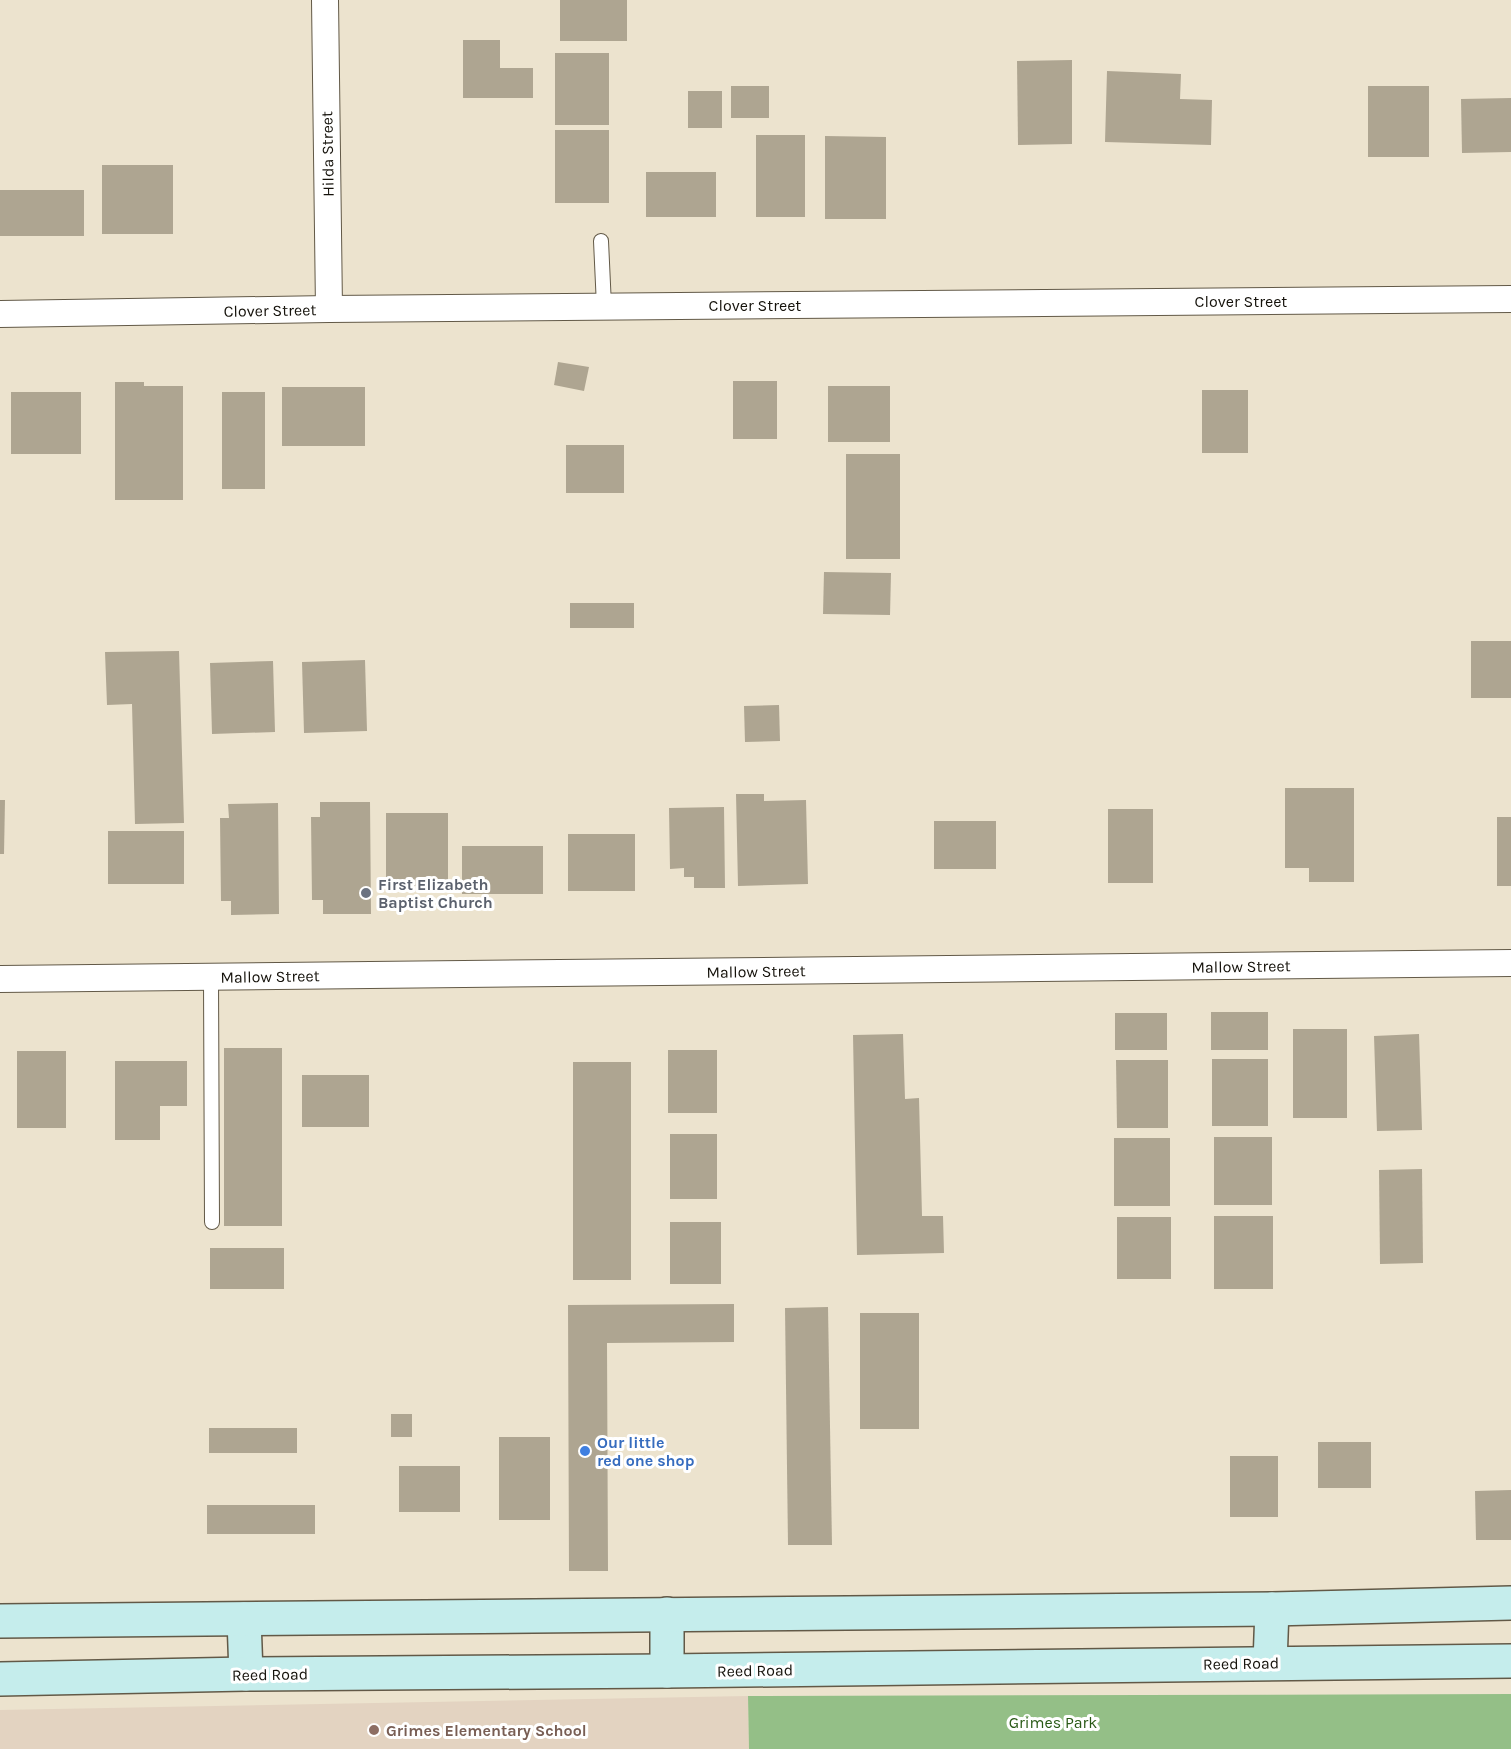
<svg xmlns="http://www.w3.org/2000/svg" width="1511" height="1749" font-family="Karla,sans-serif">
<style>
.education{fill:#e3d3c1}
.green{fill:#94bf87}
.building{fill:#aea591}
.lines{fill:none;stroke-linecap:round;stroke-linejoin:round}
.lane-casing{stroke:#625947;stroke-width:16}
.street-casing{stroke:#625947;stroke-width:28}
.secondary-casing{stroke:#625947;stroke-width:36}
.lane{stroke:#fff;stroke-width:14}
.street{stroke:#fff;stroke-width:26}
.secondary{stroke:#c5edec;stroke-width:33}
.worship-dot{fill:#6b7280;stroke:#fff;stroke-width:2}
.shop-dot{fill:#3f7fe0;stroke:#fff;stroke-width:2}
.education-dot{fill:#8d6e63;stroke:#fff;stroke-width:2}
.labels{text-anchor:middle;stroke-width:6;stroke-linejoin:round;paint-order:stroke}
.street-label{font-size:16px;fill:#15120b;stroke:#fff}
.worship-label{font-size:16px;font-weight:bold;fill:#5b616d;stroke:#fff;text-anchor:start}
.shop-label{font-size:16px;font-weight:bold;fill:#366cbe;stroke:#fff;text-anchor:start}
.park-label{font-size:16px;fill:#295916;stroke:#fff}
.education-label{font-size:16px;font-weight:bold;fill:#785e54;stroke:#fff;text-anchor:start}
</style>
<rect width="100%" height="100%" fill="#ece3ce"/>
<polygon class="education" points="748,1696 749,1749 0,1749 0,1710"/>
<polygon class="green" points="1511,1694 1511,1749 749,1749 748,1696"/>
<g class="building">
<rect x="560" y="0" width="67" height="41"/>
<polygon points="463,40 500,40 500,68 533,68 533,98 463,98"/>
<rect x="555" y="53" width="54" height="72"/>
<polygon points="1072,60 1072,144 1018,145 1017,61"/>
<polygon points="1107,71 1181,74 1180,99 1212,100 1211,145 1105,142"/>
<rect x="731" y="86" width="38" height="32"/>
<rect x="1368" y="86" width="61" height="71"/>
<rect x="688" y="91" width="34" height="37"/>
<polygon points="1511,98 1511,152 1462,153 1461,99"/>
<rect x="555" y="130" width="54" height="73"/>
<rect x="756" y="135" width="49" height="82"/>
<polygon points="825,136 886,137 886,219 825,219"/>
<rect x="102" y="165" width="71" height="69"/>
<rect x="646" y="172" width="70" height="45"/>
<rect x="0" y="190" width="84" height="46"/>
<polygon points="558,362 589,367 584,391 554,385"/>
<rect x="733" y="381" width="44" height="58"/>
<polygon points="115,382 144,382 144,386 183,386 183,500 115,500"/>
<rect x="828" y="386" width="62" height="56"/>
<rect x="282" y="387" width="83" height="59"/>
<rect x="1202" y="390" width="46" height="63"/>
<rect x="11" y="392" width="70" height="62"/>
<rect x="222" y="392" width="43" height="97"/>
<rect x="566" y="445" width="58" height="48"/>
<rect x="846" y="454" width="54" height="105"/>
<polygon points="824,572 891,573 890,615 823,614"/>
<rect x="570" y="603" width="64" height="25"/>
<rect x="1471" y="641" width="40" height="57"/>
<polygon points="179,651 184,823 135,824 132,704 107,705 105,652"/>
<polygon points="365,660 367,731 304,733 302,662"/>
<polygon points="273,661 275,732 212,734 210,663"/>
<polygon points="779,705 780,741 745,742 744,706"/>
<polygon points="1285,788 1354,788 1354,882 1309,882 1309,868 1285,868"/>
<polygon points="736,794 764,794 764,801 806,800 808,884 738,886"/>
<polygon points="0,800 5,800 4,854 0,854"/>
<polygon points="320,802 370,802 371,914 323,914 323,900 312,900 311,817 320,817"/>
<polygon points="278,803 279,914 231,915 231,901 221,901 220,818 229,818 228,804"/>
<polygon points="724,807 725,888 694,888 694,877 684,877 684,868 670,869 669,808"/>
<rect x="1108" y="809" width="45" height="74"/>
<rect x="386" y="813" width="62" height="73"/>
<rect x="1497" y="817" width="14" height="69"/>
<rect x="934" y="821" width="62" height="48"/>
<rect x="108" y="831" width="76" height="53"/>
<rect x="568" y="834" width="67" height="57"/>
<rect x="462" y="846" width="81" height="48"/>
<rect x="1211" y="1012" width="57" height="38"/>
<rect x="1115" y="1013" width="52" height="37"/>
<rect x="1293" y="1029" width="54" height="89"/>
<polygon points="903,1034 905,1099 919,1098 922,1216 943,1216 944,1253 857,1255 853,1035"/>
<polygon points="1419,1034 1422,1130 1377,1131 1374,1036"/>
<rect x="224" y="1048" width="58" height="178"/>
<rect x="668" y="1050" width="49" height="63"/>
<rect x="17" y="1051" width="49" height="77"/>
<rect x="1212" y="1059" width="56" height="67"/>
<polygon points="1116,1060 1168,1060 1168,1128 1117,1128"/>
<polygon points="115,1061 187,1061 187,1106 160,1106 160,1140 115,1140"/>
<rect x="573" y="1062" width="58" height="218"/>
<rect x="302" y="1075" width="67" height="52"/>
<rect x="670" y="1134" width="47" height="65"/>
<rect x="1214" y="1137" width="58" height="68"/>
<rect x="1114" y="1138" width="56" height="68"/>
<polygon points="1422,1169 1423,1263 1380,1264 1379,1170"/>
<rect x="1214" y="1216" width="59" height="73"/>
<rect x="1117" y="1217" width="54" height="62"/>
<rect x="670" y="1222" width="51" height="62"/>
<rect x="210" y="1248" width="74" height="41"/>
<polygon points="734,1304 734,1342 607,1343 608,1571 569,1571 568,1305"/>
<polygon points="828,1307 832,1545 788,1545 785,1308"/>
<rect x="860" y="1313" width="59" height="116"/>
<rect x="391" y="1414" width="21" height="23"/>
<rect x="209" y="1428" width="88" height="25"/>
<rect x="499" y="1437" width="51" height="83"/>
<rect x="1318" y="1442" width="53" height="46"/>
<rect x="1230" y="1456" width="48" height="61"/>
<rect x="399" y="1466" width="61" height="46"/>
<polygon points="1511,1490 1511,1540 1476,1540 1475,1491"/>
<rect x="207" y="1505" width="108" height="29"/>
</g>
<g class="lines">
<g class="lane-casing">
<g id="lane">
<polyline points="601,241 604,306"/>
<polyline points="211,977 212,1222"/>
</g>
</g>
<g class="street-casing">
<g id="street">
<polyline points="325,0 329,309"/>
<polyline points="0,314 329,309 1511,299"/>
<polyline points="0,979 1511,963"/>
</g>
</g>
<g class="secondary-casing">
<g id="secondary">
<polyline points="667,1614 667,1671"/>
<polyline points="244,1619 246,1674"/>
<polyline points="0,1621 1272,1609 1511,1603"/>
<polyline points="1270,1663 1272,1609"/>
<polyline points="0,1679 246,1674 667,1671 1511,1661"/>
</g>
</g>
<use href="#lane" class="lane"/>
<use href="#street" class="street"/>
<use href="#secondary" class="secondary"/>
</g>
<circle class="worship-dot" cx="366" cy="893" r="6"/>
<circle class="shop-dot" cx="585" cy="1451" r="6"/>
<circle class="education-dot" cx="374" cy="1730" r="6"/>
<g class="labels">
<g class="street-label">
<text transform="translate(327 154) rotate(-91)" y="6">Hilda Street</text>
<text x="1241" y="307">Clover Street</text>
<text x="755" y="311">Clover Street</text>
<text transform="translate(270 310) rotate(-1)" y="6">Clover Street</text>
<text transform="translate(1241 966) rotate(-1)" y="6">Mallow Street</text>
<text transform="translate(756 971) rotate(-1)" y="6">Mallow Street</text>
<text transform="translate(270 976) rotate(-1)" y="6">Mallow Street</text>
<text transform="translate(1241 1663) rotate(-1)" y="6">Reed Road</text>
<text transform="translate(755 1670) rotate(-1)" y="6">Reed Road</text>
<text transform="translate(270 1674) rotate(-1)" y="6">Reed Road</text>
</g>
<g class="worship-label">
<text x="378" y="890">First Elizabeth<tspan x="378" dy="18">Baptist Church</tspan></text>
</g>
<g class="shop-label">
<text x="597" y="1448">Our little<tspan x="597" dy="18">red one shop</tspan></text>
</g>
<g class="park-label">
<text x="1053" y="1728">Grimes Park</text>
</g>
<g class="education-label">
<text x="386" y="1736">Grimes Elementary School</text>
</g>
</g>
</svg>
